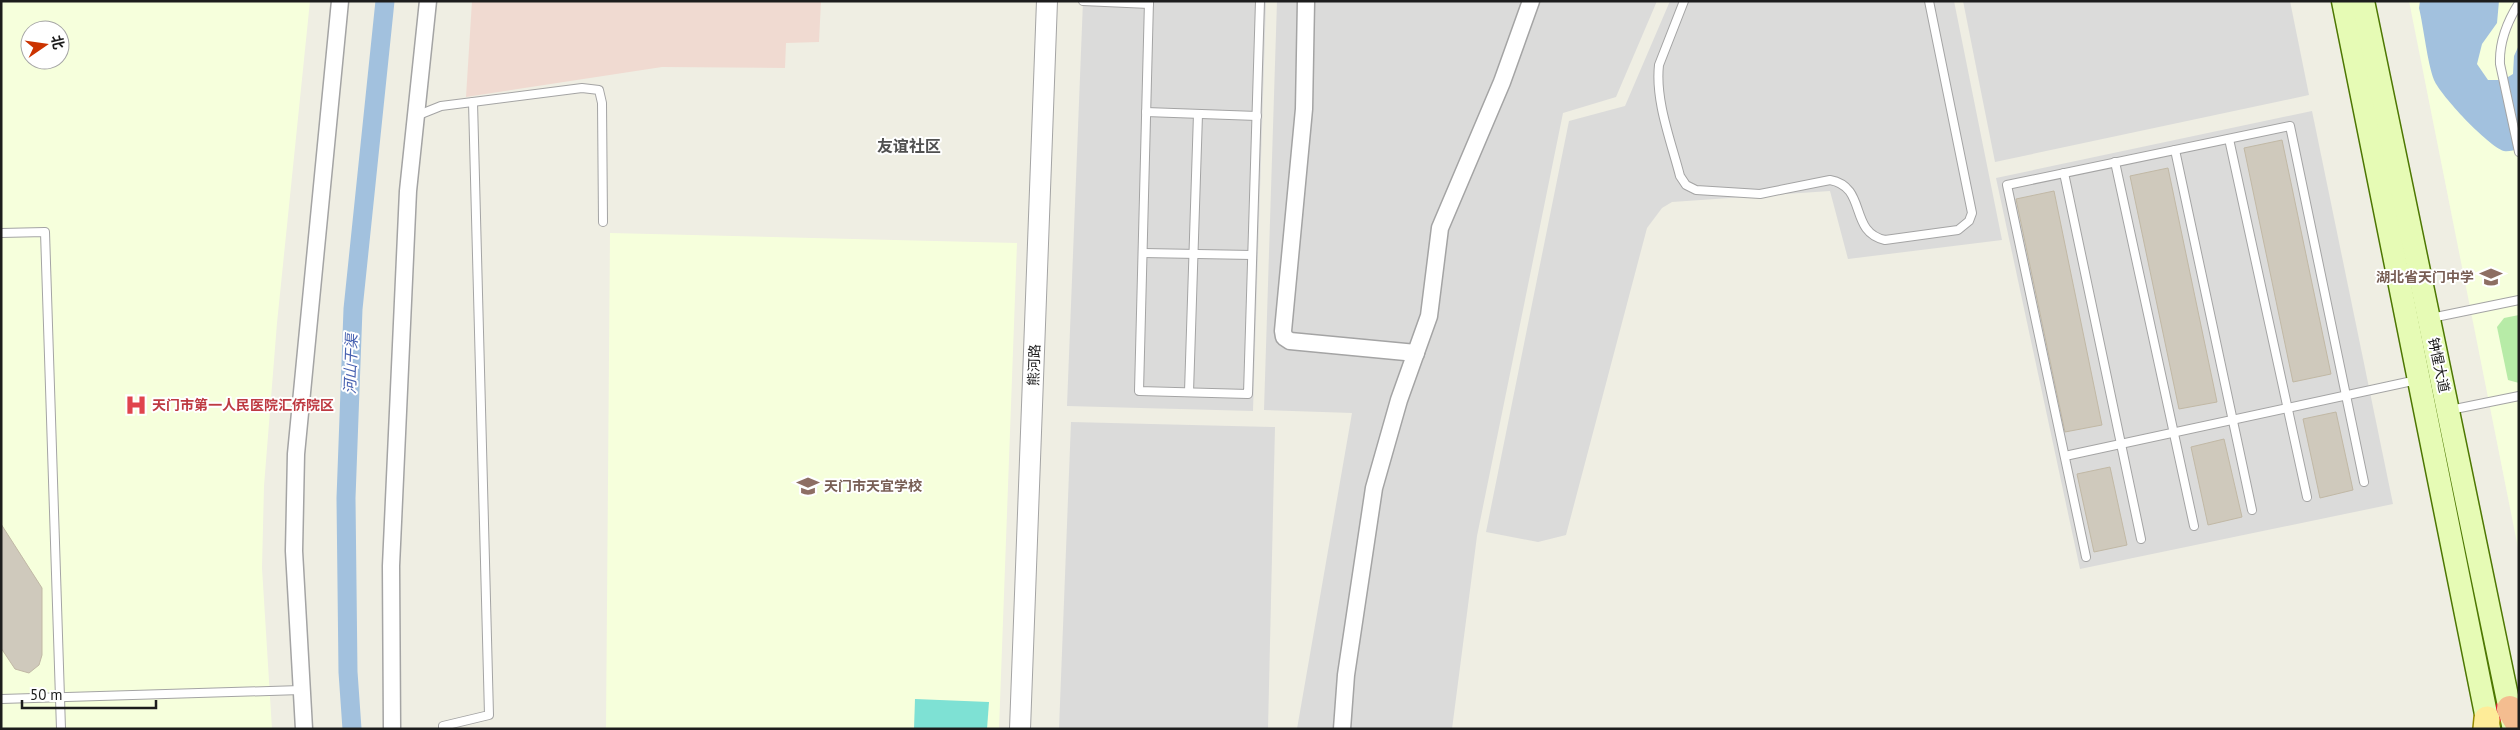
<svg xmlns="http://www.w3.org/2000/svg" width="2520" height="730" font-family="'PT Sans','Noto Sans SC',sans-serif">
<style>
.residential{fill:#dbdbda}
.commercial{fill:#f0dad1}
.education{fill:#f6ffdc;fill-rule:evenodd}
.grass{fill:#b7eba7}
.pitch{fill:#7ee1d4}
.water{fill:#a2c1de}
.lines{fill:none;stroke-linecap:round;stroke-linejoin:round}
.canal{stroke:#a2c1de;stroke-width:19}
.building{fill:#cfc9bc;stroke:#c1b8a5}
.service-casing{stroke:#a4a4a4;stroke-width:10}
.minor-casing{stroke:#a4a4a4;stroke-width:19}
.tertiary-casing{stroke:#a4a4a4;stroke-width:22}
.secondary-casing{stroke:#4d7702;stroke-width:25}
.primary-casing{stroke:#978b00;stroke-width:28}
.trunk-casing{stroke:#de1f30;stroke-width:29}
.service{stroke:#fff;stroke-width:8}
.minor{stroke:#fff;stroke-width:16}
.tertiary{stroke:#fff;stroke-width:20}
.secondary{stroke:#e6fbb5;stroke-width:22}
.primary{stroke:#feec98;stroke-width:25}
.trunk{stroke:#f4bd90;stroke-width:26}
.labels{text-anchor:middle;stroke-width:4;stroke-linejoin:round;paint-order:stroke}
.education-label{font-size:14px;font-weight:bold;fill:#785e54;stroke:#fff;text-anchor:end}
.street-label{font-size:14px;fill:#1d1d1d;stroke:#fff}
.health-label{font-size:14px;font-weight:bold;fill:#be3a42;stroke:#fff;text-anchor:start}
.water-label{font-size:15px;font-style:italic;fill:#4761b0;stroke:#fff}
.quarter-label{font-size:16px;font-weight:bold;fill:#505050;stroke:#fff}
</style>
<rect width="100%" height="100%" fill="#efeee3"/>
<g class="residential">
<polygon points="1083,1 1266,1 1253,411 1067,406"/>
<polygon points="1277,1 1657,1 1616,97 1563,113 1477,536 1452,729 1297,729 1352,413 1264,410"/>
<polygon points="1670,1 1954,1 2002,240 1848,259 1830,191 1672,202 1662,208 1647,228 1566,535 1538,542 1486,532 1569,121 1625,106"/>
<polygon points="1963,1 2290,1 2309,95 1995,162"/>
<polygon points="2312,111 2393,504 2080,569 1996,178"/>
<polygon points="1071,422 1275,427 1268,729 1059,729"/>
</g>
<polygon class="commercial" points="472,1 821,1 819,42 786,43 785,68 662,67 466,97"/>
<g class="education">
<path d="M1,1H310L277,323L264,486L262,568L272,729H1ZM30,30H60V60H30Z"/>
<polygon points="2409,1 2519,1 2519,553"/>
<polygon points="610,233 1017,243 999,729 606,729"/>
</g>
<polygon class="grass" points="2519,315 2519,383 2508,380 2497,327 2504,318"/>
<polygon class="pitch" points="915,699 989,702 987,729 914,729"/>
<path class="water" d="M2420,1H2499L2497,23L2482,44L2477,64L2488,80H2503L2513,74L2514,56L2519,45V149C2514,150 2508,152 2504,151C2488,146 2441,96 2434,80C2427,61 2424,29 2419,8Z"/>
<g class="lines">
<polyline class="canal" points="352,729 348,672 346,498 353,309 385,1"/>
</g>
<g class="building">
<polygon points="2282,140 2331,374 2293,382 2244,148"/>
<polygon points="2168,168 2217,402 2179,409 2130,176"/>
<polygon points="2054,191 2102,425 2065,432 2016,199"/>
<polygon points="2336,412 2353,490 2320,498 2303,419"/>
<polygon points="2224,439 2242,517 2208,525 2191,447"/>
<polygon points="2110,467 2127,545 2094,552 2077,474"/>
<polygon points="1,524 42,588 42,655 39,665 29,673 15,669 1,648"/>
</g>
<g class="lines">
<g class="service-casing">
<g id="service">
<polyline points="1083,1 1149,4"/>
<polyline points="1149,1 1139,391 1248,394 1260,1"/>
<path d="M1684,1L1659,65C1655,101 1671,141 1680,176L1686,185L1696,190L1760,194L1830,180C1868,187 1848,232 1885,240L1958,230L1969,221L1972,213L1929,1"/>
<path d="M2519,3C2507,22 2499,41 2500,64L2519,152"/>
<polyline points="1146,112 1257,116"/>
<polyline points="416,116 441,106 582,88 599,90 602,103 603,222"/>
<polyline points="2229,139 2307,497"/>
<polyline points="2175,150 2252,510"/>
<polyline points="2115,162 2194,526"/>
<polyline points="2064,173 2141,539"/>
<polyline points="1,233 45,232 61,729"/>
<polyline points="1143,253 1252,255"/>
<polyline points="2431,318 2519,300"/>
<polyline points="1189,392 1198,114"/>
<polyline points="2450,410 2519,396"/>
<polyline points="2065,456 2417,380"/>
<polyline points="2086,557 2007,185 2290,126 2364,482"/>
<polyline points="1,699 301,690"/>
<polyline points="443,729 443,726 489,715 473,102"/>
</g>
</g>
<g class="minor-casing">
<g id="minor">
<polyline points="1306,1 1304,109 1283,331 1284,337 1290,341 1416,353"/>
<polyline points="304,729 294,551 296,454 340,1"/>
<polyline points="392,729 391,566 408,191 428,1"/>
<polyline points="1342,729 1346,675 1374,488 1399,400 1429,316 1440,228 1502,82 1531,1"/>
</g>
</g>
<g class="tertiary-casing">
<polyline id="tertiary" points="1020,729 1047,1"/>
</g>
<g class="secondary-casing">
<g id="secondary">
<polyline points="2343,1 2489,729"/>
<polyline points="2363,1 2513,725"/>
</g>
</g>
<g class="primary-casing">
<polyline id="primary" points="2486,729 2487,719"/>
</g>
<g class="trunk-casing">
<polyline id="trunk" points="2510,709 2519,724"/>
</g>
<use href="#service" class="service"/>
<use href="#minor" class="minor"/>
<use href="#tertiary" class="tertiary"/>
<use href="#secondary" class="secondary"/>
<use href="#primary" class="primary"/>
<use href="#trunk" class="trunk"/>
</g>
<defs>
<g id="school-bare" transform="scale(1.725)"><path d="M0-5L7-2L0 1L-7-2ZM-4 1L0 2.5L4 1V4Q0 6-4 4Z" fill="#8d6e63" stroke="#fff" stroke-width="2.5" paint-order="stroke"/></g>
<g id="hospital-bare" transform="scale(1.725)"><path d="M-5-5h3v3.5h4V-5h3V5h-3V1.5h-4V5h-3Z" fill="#e0444e" stroke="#fff" stroke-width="2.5" paint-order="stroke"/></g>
</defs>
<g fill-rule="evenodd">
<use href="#school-bare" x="2491" y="277"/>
<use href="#hospital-bare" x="136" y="405"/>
<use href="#school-bare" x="808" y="486"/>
</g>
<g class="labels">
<g class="education-label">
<text x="2474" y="282">湖北省天门中学</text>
<text x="824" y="491" text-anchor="start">天门市天宜学校</text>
</g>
<g class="street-label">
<text transform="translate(1034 365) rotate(-88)" y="5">熊河路</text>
<text transform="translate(2439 365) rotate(78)" y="5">钟惺大道</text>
</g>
<g class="health-label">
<text x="152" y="410">天门市第一人民医院汇侨院区</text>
</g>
<g class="water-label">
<text transform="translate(351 364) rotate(-88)" y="5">河山干渠</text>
</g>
<g class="quarter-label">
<text x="909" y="152">友谊社区</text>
</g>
</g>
<rect width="2520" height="730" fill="none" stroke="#1d1d1d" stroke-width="5"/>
<g transform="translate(45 45) rotate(77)"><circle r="24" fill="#ffffff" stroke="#a5a5a5"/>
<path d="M0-4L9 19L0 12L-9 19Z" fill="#cb3300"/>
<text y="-8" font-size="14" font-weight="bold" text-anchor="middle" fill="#1d1d1d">北</text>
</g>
<path d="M22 700v8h134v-8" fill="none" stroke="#1d1d1d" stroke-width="2.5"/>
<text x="30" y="700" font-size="15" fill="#1d1d1d" stroke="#ffffff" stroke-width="4" paint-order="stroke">50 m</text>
</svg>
